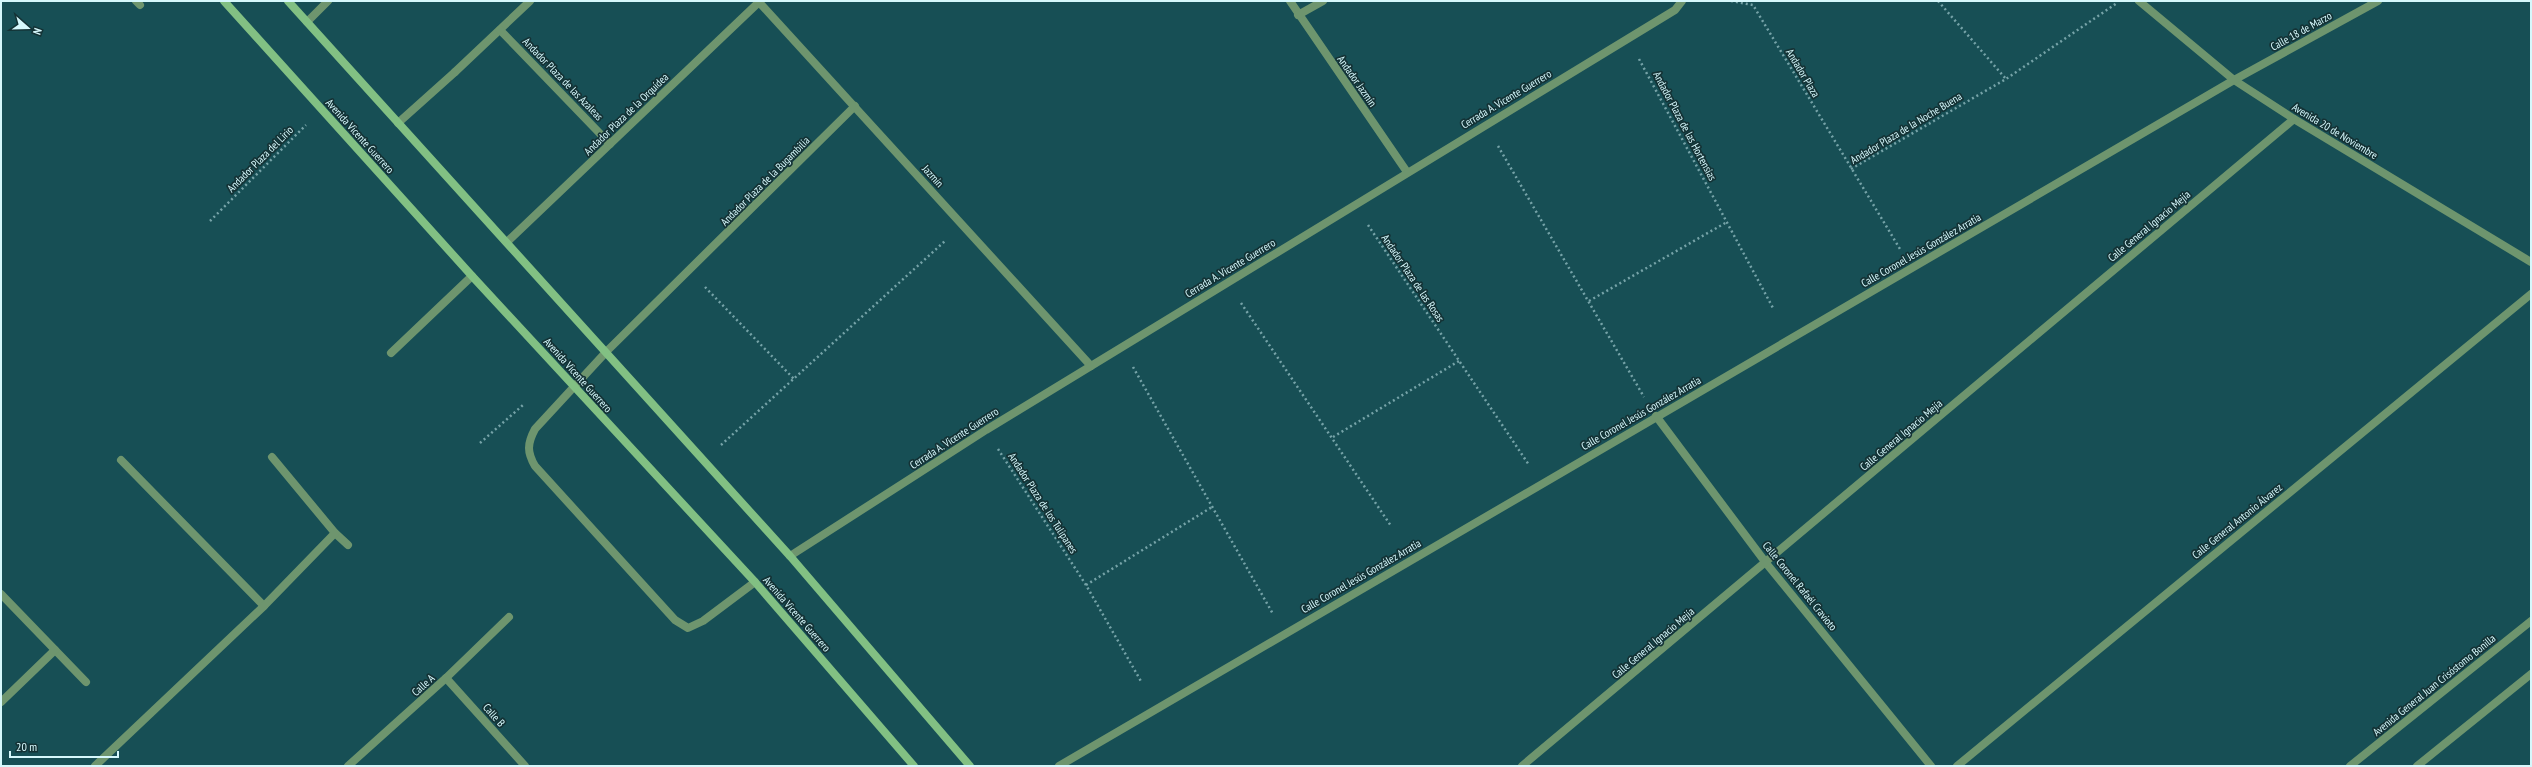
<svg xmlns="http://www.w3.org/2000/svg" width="2532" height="767" font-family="'PT Sans Narrow',sans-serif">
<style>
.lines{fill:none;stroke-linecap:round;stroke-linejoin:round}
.path{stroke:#76a3a8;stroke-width:2.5;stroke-dasharray:2 3;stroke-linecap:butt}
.lane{stroke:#6e956e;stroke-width:8}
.street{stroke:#6e956e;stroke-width:8}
.secondary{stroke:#82c083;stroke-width:8}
.labels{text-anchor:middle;stroke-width:3.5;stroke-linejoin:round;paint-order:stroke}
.street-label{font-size:11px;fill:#d6f8fc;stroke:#143235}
</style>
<rect width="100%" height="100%" fill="#174f55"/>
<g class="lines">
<g class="path">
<polyline points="1731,1 1753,5 1900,249"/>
<polyline points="1938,1 2006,79"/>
<polyline points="1639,59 1773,308"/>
<polyline points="1498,146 1644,397"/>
<polyline points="1851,169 2006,79 2117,3"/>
<polyline points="210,221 306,125"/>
<polyline points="1368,225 1529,465"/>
<polyline points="705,287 794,379"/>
<polyline points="1589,301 1727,222"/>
<polyline points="1241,303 1391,526"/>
<polyline points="1133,367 1273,614"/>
<polyline points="1333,437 1459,361"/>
<polyline points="480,443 523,405"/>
<polyline points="721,445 945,241"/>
<polyline points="998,449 1086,585 1142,683"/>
<polyline points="1086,585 1212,507"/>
</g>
<g class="lane">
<polyline points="136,1 140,5"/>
<polyline points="455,72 530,1"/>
<polyline points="507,242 759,2"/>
<polyline points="391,353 472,276"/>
<path d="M755,582L703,621L688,628L675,620L535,466C527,452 527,444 535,429L607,351L855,106"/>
</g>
<g class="street">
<polyline points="758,1 1091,366"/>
<polyline points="1290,1 1407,172"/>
<polyline points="2139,1 2234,80 2294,119 2531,262"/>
<polyline points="1298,15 1323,1"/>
<polyline points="307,22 328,1"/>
<polyline points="500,30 610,144"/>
<polyline points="398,123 455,72"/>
<polyline points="1656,416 1766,563 1931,766"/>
<polyline points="272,457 335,533 348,545"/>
<polyline points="121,460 264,606"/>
<polyline points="790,556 986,430 1675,10 1682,1"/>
<polyline points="1,594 86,682"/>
<polyline points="446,678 525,766"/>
<polyline points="1,702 55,650"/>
<polyline points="95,766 264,606 335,533"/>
<polyline points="348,766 446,678 509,617"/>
<polyline points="1059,766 2234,80 2378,1"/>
<polyline points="1522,766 2294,119"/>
<polyline points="1957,766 2531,294"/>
<polyline points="2350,766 2531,621"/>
<polyline points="2417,766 2531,674"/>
</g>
<g class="secondary">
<polyline points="224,1 472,276 755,582 914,766"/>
<polyline points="288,1 790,556 970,766"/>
</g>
</g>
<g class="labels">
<g class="street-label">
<text transform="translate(2301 31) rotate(-29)" y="4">Calle 18 de Marzo</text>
<text transform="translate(1803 73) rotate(59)" y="4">Andador Plaza</text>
<text transform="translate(563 79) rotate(46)" y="4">Andador Plaza de las Azaleas</text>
<text transform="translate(1357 81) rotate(55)" y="4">Andador Jazmín</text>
<text transform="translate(1506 99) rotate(-31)" y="4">Cerrada A. Vicente Guerrero</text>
<text transform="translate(626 114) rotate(-44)" y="4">Andador Plaza de la Orquídea</text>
<text transform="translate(1685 126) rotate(62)" y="4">Andador Plaza de las Hortensias</text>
<text transform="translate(1906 128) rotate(-31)" y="4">Andador Plaza de la Noche Buena</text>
<text transform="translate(2335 131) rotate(31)" y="4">Avenida 20 de Noviembre</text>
<text transform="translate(360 136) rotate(48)" y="4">Avenida Vicente Guerrero</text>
<text transform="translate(260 159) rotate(-45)" y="4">Andador Plaza del Lirio</text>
<text transform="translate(933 176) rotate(48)" y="4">Jazmín</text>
<text transform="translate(765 181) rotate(-45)" y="4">Andador Plaza de la Bugambilia</text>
<text transform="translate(2149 226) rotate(-40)" y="4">Calle General Ignacio Mejía</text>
<text transform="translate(1921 250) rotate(-30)" y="4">Calle Coronel Jesús González Arratia</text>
<text transform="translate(1230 268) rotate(-31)" y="4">Cerrada A. Vicente Guerrero</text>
<text transform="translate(1413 278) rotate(56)" y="4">Andador Plaza de las Rosas</text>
<text transform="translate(578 375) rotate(48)" y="4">Avenida Vicente Guerrero</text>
<text transform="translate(1641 413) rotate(-30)" y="4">Calle Coronel Jesús González Arratia</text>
<text transform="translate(1901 435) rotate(-40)" y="4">Calle General Ignacio Mejía</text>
<text transform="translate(954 438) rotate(-33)" y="4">Cerrada A. Vicente Guerrero</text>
<text transform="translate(1043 503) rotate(57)" y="4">Andador Plaza de los Tulipanes</text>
<text transform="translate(2237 521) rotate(-39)" y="4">Calle General Antonio Álvarez</text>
<text transform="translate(1361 576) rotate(-30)" y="4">Calle Coronel Jesús González Arratia</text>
<text transform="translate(1800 586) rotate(51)" y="4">Calle Coronel Rafaél Cravioto</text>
<text transform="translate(797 614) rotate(49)" y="4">Avenida Vicente Guerrero</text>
<text transform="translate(1653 643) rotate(-40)" y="4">Calle General Ignacio Mejía</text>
<text transform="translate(423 685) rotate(-42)" y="4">Calle A</text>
<text transform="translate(2434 685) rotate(-39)" y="4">Avenida General Juan Crisóstomo Bonilla</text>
<text transform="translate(494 715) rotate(48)" y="4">Calle B</text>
</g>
</g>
<rect width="2532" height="767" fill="none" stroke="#d6f8fc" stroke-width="4"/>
<g transform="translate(28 28) rotate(110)" stroke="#143235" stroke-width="3" paint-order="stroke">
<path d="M0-3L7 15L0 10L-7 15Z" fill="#d6f8fc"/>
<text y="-6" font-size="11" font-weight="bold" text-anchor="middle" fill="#d6f8fc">N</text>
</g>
<path d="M10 751v6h108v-6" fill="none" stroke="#d6f8fc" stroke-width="2"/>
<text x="16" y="751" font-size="12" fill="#d6f8fc" stroke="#143235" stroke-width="3" paint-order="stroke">20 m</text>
</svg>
